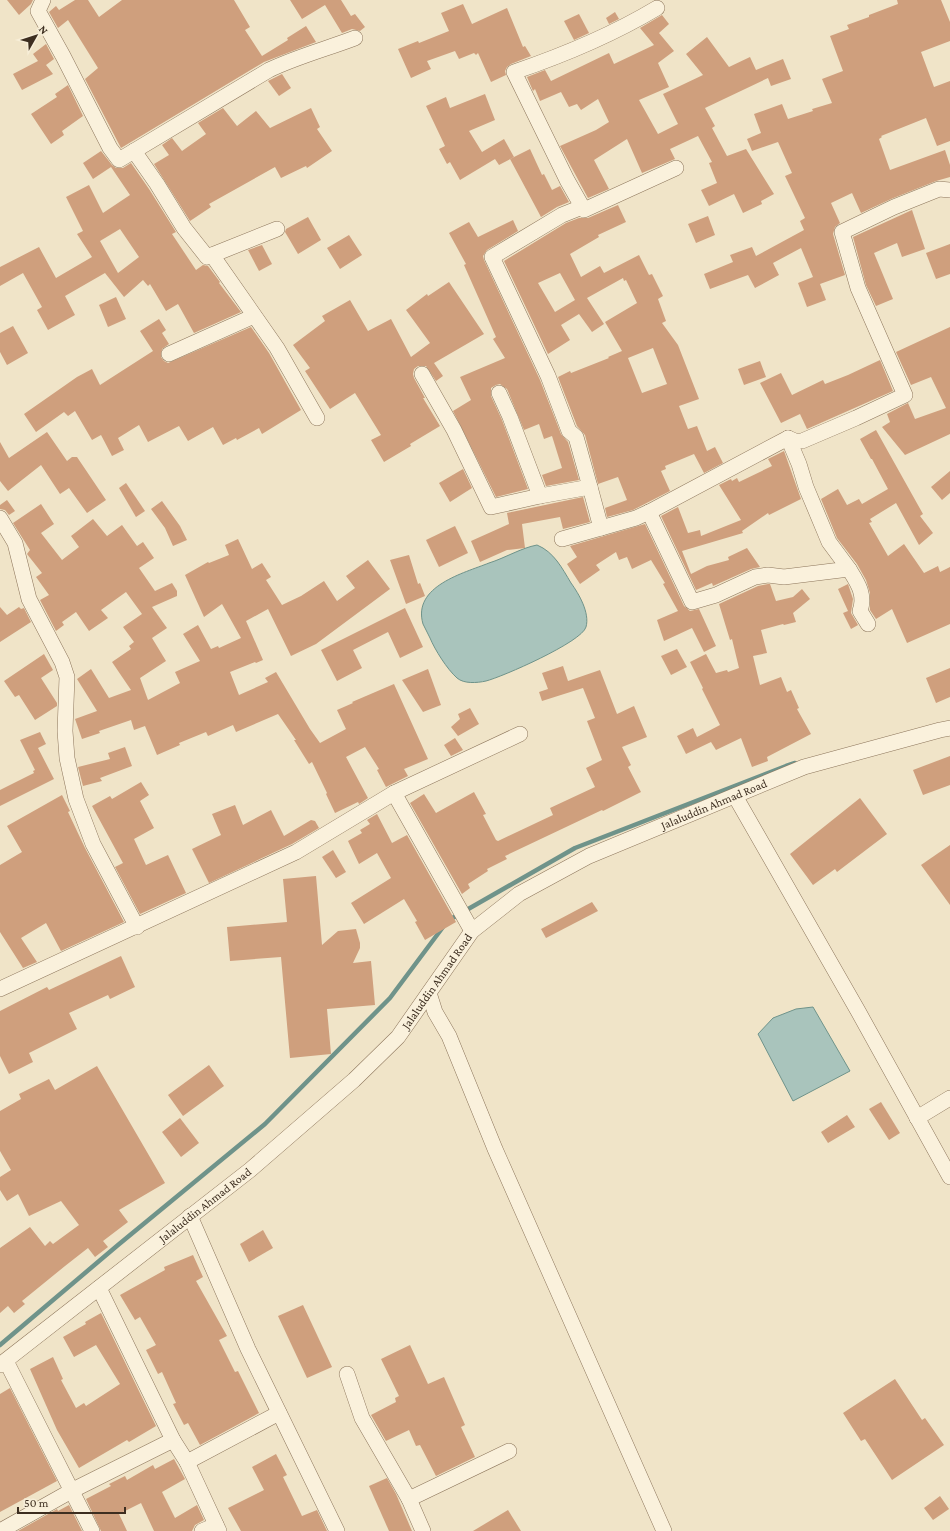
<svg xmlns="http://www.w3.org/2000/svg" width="950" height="1531" font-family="'Crimson Pro',serif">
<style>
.water{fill:#a9c4bc;stroke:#6f938a}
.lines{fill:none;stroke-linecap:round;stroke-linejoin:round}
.stream{stroke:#6f938a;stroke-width:4.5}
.building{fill:#cf9f7d;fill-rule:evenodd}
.minor-casing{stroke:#8d765c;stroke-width:16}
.minor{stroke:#faf1dc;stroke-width:15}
.labels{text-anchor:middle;stroke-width:4;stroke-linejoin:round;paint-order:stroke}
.street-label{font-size:12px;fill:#3d2e20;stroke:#f7eed8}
</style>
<rect width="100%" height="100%" fill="#f0e4c8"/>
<g class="water">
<path d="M537,545C554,552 562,568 571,583C579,594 590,613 586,627C582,642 502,677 486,681C477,683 464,684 457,678C447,669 435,650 430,638C428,633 425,629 423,624C412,586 464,573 489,563C505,558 521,548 537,545Z"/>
<polygon points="813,1007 850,1071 793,1101 758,1034 773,1018 796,1009"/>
</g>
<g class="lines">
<g class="stream">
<polyline points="449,920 575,848 786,766 795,763"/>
<polyline points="0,1345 118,1245 265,1124 390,998 443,927"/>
</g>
</g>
<g class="building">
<polygon points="7,0 33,0 31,4 19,15"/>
<polygon points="75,0 88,0 99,17 122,0 234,0 250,27 245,30 262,56 288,40 287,38 306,26 316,42 264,62 121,148 85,79 98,68 68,20 58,28 49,12 56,6 59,10"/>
<polygon points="290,0 341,0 351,16 355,14 365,27 360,31 352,29 342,33 325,5 302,19"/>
<polygon points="897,0 941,0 950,22 950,41 921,52 934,87 950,81 950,141 937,146 926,118 881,136 882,137 879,139 890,170 945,150 950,165 950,177 936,181 891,199 861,213 852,193 831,203 840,223 835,227 833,234 845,275 820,284 826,300 807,307 798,283 813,277 801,248 773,263 779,275 755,288 748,275 710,289 704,274 733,262 730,255 752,247 756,256 804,230 800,221 805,218 785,176 792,173 778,142 752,151 747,139 761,133 754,114 782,104 788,119 813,111 812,109 832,103 822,79 843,71 830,36 849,29 847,25 869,17 869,15 898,4"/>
<polygon points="463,4 472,24 507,8 523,47 525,46 531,56 511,64 507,67 505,71 506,75 491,82 478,53 476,55 474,53 459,59 455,51 427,61 431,69 411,78 398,49 418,41 419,43 449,31 441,13"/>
<polygon points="615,12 619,19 609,24 606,18"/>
<polygon points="579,14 589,33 574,40 564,21"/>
<polygon points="662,15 669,24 659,33 674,51 658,63 669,87 639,100 658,134 678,124 663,94 703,75 686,54 707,37 729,67 750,57 756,70 783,59 791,79 771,86 768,78 705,108 715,126 712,128 727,156 746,149 774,194 761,201 762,204 743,213 734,194 709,206 701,190 717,183 709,163 712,162 698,136 670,149 675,159 642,173 627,139 594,160 609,189 588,198 560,146 596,130 609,122 598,99 581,110 577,104 569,107 561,92 540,101 535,89 533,91 527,77 545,70 551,81 609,53 614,64 654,45 640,28"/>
<polygon points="46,44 54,59 46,65 53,74 22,90 13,74 38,61 33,54"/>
<polygon points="282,74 291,88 279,96 268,81"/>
<polygon points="68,85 83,116 62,131 64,135 51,144 31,114 57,97 55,94"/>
<polygon points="485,94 495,120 469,131 482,152 504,139 514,157 499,165 495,159 460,180 450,162 447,164 439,149 445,146 426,106 446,97 450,108"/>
<polygon points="223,108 237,126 256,111 270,128 311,108 320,127 317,129 332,151 307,168 306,166 281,178 275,167 209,204 211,207 190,221 154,164 169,155 162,145 172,138 182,151 206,134 198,123"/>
<polygon points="530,149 542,175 544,174 552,190 560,186 569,202 557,207 541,217 510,159"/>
<path d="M101,151L112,165L116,168H123L131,163L149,189L176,232L172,234L196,270L203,265L208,266L220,282L219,283L241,312L194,333L178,304L166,311L150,284L148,286L143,280L124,297L105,273L65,296L75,315L48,330L37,310L42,307L23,273L0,286V267L39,247L56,278L92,257L77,234L83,231L66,197L89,185L103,213L130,195L111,167L93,179L83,163ZM120,229L139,257L118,273L100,241Z"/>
<path d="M618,205L626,222L598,235L599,237L570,254L581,277L600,266L604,273L639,255L649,275L652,274L663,296L658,299L666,321L662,323L678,345L699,399L679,406L688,429L697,426L707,451L715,447L723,463L704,473L694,454L665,466L666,469L661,471L670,491L633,510L607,517L605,508L627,500L618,477L598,484L585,435L577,426L558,377L570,371L571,373L609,358L608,357L622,351L605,322L637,303L626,280L624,281L623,278L587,298L604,324L592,332L579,314L561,325L570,340L548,354L504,261L566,223L579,218H588ZM560,273L575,300L555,312L538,283ZM653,348L667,384L642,393L628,358Z"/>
<polygon points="912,210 925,249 902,257 897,243 874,253 893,299 876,306 866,285 853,237"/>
<polygon points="708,216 715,235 696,243 688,224"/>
<polygon points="308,217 321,240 298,254 285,232 286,229"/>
<polygon points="513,220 518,231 487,250 483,256 484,260 540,380 561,434 568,442 579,480 546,486 542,475 562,468 552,436 544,439 539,424 524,430 507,389 500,384 496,385 491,388 491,396 502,420 528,489 496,497 453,411 471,400 460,377 505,358 493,339 496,337 464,265 466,264 449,233 469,222 478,237"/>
<polygon points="349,235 362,255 340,269 327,248"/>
<polygon points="950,244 950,274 936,279 926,253"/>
<polygon points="262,245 272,264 259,271 248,250"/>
<polygon points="449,282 484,334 434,363 443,376 436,381 426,366 418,366 414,369 413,374 414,378 425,398 423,398 440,426 410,444 411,446 384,462 371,440 381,435 355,393 330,409 305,371 310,368 293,345 325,321 322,316 350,300 368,331 391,319 411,357 430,343 406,310 427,294 428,296"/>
<polygon points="116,297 126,319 108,327 99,305"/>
<polygon points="159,319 166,330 162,333 169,344 162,349 161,357 164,361 168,363 251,327 269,353 301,410 262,434 259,428 237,440 236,438 223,445 213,427 188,441 179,426 148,442 139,425 118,438 124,450 112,456 101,435 92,440 75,411 68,416 64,412 36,432 24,414 77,377 92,369 100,385 153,351 140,331"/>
<polygon points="13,326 28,353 7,365 0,352 0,333"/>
<polygon points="950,327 950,434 905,455 882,427 890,422 887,414 908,403 915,419 946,408 931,377 911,385 896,352"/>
<polygon points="880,360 893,391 807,429 800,414 781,423 760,383 781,373 792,395 823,380 825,384 848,375"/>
<polygon points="760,361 766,377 744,385 738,369"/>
<polygon points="876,430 923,514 920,516 933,533 919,545 896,503 870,519 872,522 869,523 888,556 904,544 924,573 938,566 940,572 950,567 950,624 907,643 892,609 876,619 870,610 870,593 866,580 857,564 837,538 821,499 838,489 847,505 859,499 862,504 888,489 872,459 871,459 860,439"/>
<polygon points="47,432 67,461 72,457 77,457 106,500 87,513 69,488 60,494 41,465 8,491 0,481 0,442 9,458"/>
<polygon points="784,451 801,499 769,515 768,513 742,531 743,533 682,551 691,574 707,566 729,560 728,557 747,548 760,567 751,569 713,586 712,583 696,590 661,516 678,507 688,533 700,530 701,536 741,520 719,485 731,479 732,481 737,478 739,482 772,466 768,459"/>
<polygon points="463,469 472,488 450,502 439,483"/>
<polygon points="950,471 950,493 942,500 931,487"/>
<polygon points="126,483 145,511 136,517 119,488"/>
<polygon points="583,497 590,522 563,529 560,517 522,524 525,548 507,550 480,562 471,541 509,524 507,513"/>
<polygon points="7,500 15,511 9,515 5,510 0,509 0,505"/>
<polygon points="162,501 180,526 187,540 173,546 165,528 151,509"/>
<polygon points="41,504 54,524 41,533 62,560 79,547 71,536 93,519 107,536 122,525 137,546 143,542 154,558 139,568 155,591 172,583 177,591 177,596 152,607 167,628 152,638 166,661 140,678 148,700 180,683 175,672 200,661 183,634 198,625 211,649 218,646 219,648 241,638 222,604 204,617 185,575 208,562 209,563 229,555 225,545 238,539 252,569 262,563 271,577 266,580 282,605 301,596 324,581 337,601 355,588 346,576 368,560 390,589 316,644 291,656 268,609 246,621 263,660 256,663 255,662 230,672 239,695 268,682 265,678 276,672 310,729 320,743 346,729 337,710 353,703 352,702 394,684 428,759 404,769 408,776 386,787 377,770 379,769 365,747 346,757 368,798 359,804 358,802 335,813 326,794 327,793 312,762 309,764 294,740 296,740 278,714 236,732 233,725 208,736 206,732 179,743 180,745 157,755 145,726 134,730 131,720 99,731 100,733 82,739 75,719 97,711 77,679 91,669 109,698 131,690 112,662 131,649 129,646 134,642 123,627 142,614 126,592 101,610 108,618 89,631 76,612 62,622 64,625 56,631 40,600 49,595 36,577 42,573 27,554 30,550 13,523"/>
<polygon points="645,524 684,606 690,611 699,609 716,646 704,652 692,628 664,641 657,620 678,611 663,584 665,583 651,560 632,569 627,557 619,560 616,552 596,565 600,570 580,584 567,564 577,557 570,546"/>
<polygon points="455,526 468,553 439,567 426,540"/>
<polygon points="409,555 418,584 420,583 425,596 406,604 390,560"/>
<polygon points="768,584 770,584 776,601 793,597 802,589 810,599 793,613 796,622 784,625 783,624 761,630 767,653 753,656 760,685 781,677 787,692 791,690 799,708 797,709 811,734 767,757 768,761 752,767 741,738 716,750 711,742 686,754 677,736 693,728 697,737 720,725 702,689 703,688 690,662 706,654 716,673 727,670 728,672 739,668 732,639 730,640 719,604 758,586"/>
<polygon points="848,584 853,599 851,613 858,625 851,629 843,613 848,611 838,589"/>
<polygon points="0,607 7,615 19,607 21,609 24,608 31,622 0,642"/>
<polygon points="405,608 423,647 400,658 388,632 353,650 362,668 337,681 321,650"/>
<polygon points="677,649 687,667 671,675 661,656"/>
<polygon points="44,654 53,670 41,678 57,703 57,706 35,720 19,695 15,697 4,681"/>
<polygon points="563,666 568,681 600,670 617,714 634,706 647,737 622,747 631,765 628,767 641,792 603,811 602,810 505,856 507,859 487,869 488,871 468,884 470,888 462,894 410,803 424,794 436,813 474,792 486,814 483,815 496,840 498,841 553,815 550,808 595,787 586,768 602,760 587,721 595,718 583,688 542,701 539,692 548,689 542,673"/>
<polygon points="950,668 950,697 936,703 926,678"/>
<polygon points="428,669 441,705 423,712 402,680"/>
<polygon points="470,708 479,724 458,736 451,727 460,719 458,714"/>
<polygon points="40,732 46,744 38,748 54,779 0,806 0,790 34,773 33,771 35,770 20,740"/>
<polygon points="455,738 463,750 451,756 444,745"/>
<polygon points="125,747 132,766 100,778 102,781 83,786 78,767 110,759 108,753"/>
<polygon points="950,756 950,785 923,795 913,770"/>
<polygon points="141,782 149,795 140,801 154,828 134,839 146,865 168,855 186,893 140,914 115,867 123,863 92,806 110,796 112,799"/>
<polygon points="62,795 70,811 68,812 85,848 124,922 61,951 46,923 21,938 37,962 23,968 0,932 0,865 22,852 7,826"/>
<polygon points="860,798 887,834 837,872 835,869 813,885 790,854"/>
<polygon points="235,805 243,825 271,810 284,836 311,820 315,821 319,828 292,844 209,883 192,849 221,835 212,814"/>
<polygon points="377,814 392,843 407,835 456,922 425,940 415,922 417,921 404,899 364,924 351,903 391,878 377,853 359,864 348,841 362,833 360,830 370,824 367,820"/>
<polygon points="950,845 950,905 921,865"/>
<polygon points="333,850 346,872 336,878 322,857"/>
<polygon points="316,876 322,945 338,931 356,929 360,943 360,948 353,963 371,961 375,1005 327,1009 331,1054 290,1058 281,957 230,961 227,927 287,922 283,879"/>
<polygon points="592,902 598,911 546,938 541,929"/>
<polygon points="121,956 135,987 110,999 108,995 69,1013 77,1029 29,1053 33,1062 9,1074 0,1056 0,1011 47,987 49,990"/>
<polygon points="209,1065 224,1086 183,1116 168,1095"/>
<polygon points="97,1066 165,1183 119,1210 128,1222 103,1241 108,1247 95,1257 88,1248 65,1266 22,1301 25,1304 14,1313 8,1306 0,1313 0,1248 30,1227 45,1246 50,1241 53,1244 79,1225 61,1201 29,1216 18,1194 7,1201 0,1190 0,1177 11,1170 0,1151 0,1111 21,1099 19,1094 49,1079 55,1090"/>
<polygon points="881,1102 900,1133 889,1140 869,1109"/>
<polygon points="847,1115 855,1127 828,1143 821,1132"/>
<polygon points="180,1118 199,1143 181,1157 162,1132"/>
<polygon points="263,1230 273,1248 249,1262 240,1244"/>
<polygon points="193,1255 203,1277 196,1281 227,1336 219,1340 235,1372 238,1371 259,1413 200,1445 188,1423 184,1425 173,1404 176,1403 162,1372 158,1374 146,1350 156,1345 140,1317 135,1320 120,1295 165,1270 164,1267"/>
<polygon points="303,1305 332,1367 307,1378 278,1316"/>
<polygon points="101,1313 156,1426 129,1442 127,1440 79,1468 57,1430 30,1369 53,1357 63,1379 61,1380 76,1408 84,1403 86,1406 120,1384 96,1345 74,1357 63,1337 86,1324 85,1322"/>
<polygon points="410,1345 428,1384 444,1377 465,1425 461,1427 475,1457 436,1476 420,1445 416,1446 409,1430 386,1441 371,1415 396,1402 395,1398 399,1396 381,1359"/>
<polygon points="895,1379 922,1420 925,1418 944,1445 892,1480 865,1439 861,1441 843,1413"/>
<polygon points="10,1388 57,1481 0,1512 0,1394"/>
<polygon points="276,1454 287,1475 283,1477 302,1516 317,1510 327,1531 241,1531 228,1508 264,1490 252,1467"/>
<polygon points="174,1459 185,1479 162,1492 175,1518 197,1505 204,1520 195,1525 192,1531 154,1531 141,1503 119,1514 127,1531 101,1531 86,1499 111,1486 109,1484 125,1476 127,1480 153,1465 155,1469"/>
<polygon points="387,1478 396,1494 412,1531 389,1531 369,1486"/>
<polygon points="940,1496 949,1509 933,1520 924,1508"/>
<polygon points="69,1505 82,1531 18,1531 57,1509 58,1511"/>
<polygon points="508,1510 521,1531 473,1531"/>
</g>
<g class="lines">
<g class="minor-casing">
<g id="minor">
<path d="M43,0L38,11L63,56L110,148L119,160L269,70C296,57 326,49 355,38"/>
<path d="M657,8C612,35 564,55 514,72L567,180L584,210L676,168"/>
<polyline points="134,151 157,184 184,228 207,257 277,229"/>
<polyline points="212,255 277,348 317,418"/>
<polyline points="169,354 254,316"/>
<polyline points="422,374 454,430 491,507 540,496 510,417 499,393"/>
<polyline points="590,487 601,528 636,518 649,512 788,438 795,441 802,441 856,418 905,395 858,288 842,232 894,207 939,189 950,190"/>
<polyline points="540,496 590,487 576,437 569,431 548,376 492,257 562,215 582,207"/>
<polyline points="649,512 692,602 716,595 755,577 768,575 784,577 849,569 829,542 806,487 799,464 788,438"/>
<polyline points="0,518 15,543 29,599 62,662 67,677 65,731 67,758 76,799 93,844 137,927"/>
<polyline points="562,539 601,528"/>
<path d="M849,569C857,582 866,594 860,611L868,624"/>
<polyline points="394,793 472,931"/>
<polyline points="735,796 858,1011 950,1177"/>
<polyline points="0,989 296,852 394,793 520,734"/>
<polyline points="429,993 435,1012 449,1036 495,1149 664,1531"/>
<polyline points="917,1118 950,1098"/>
<polyline points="190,1216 248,1349 337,1531"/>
<polyline points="99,1288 173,1440 187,1462 219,1531"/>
<polyline points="6,1361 92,1531"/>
<path id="s1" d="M0,1365L250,1170L354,1080L398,1037L472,931L519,894L589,856L804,767L940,730L950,728"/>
<polyline points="347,1374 362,1418 409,1499"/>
<polyline points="187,1462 279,1413"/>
<polyline points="0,1531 73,1490 173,1440"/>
<polyline points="202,1531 216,1525"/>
<polyline points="423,1531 409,1499 509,1451"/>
</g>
</g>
<use href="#minor" class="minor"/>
</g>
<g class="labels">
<g class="street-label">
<text dy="4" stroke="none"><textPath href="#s1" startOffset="920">Jalaluddin Ahmad Road</textPath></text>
<text dy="4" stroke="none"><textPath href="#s1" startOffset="584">Jalaluddin Ahmad Road</textPath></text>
<text dy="4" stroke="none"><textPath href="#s1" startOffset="260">Jalaluddin Ahmad Road</textPath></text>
</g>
</g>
<g transform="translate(36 36) rotate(51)" stroke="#f7eed8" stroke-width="3" paint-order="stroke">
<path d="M0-3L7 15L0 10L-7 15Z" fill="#3d2e20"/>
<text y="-6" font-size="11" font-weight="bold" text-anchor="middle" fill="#3d2e20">N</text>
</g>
<path d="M18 1507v6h107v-6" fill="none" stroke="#3d2e20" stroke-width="2"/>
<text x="24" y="1507" font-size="12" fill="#3d2e20" stroke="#f7eed8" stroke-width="3" paint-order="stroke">50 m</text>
</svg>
